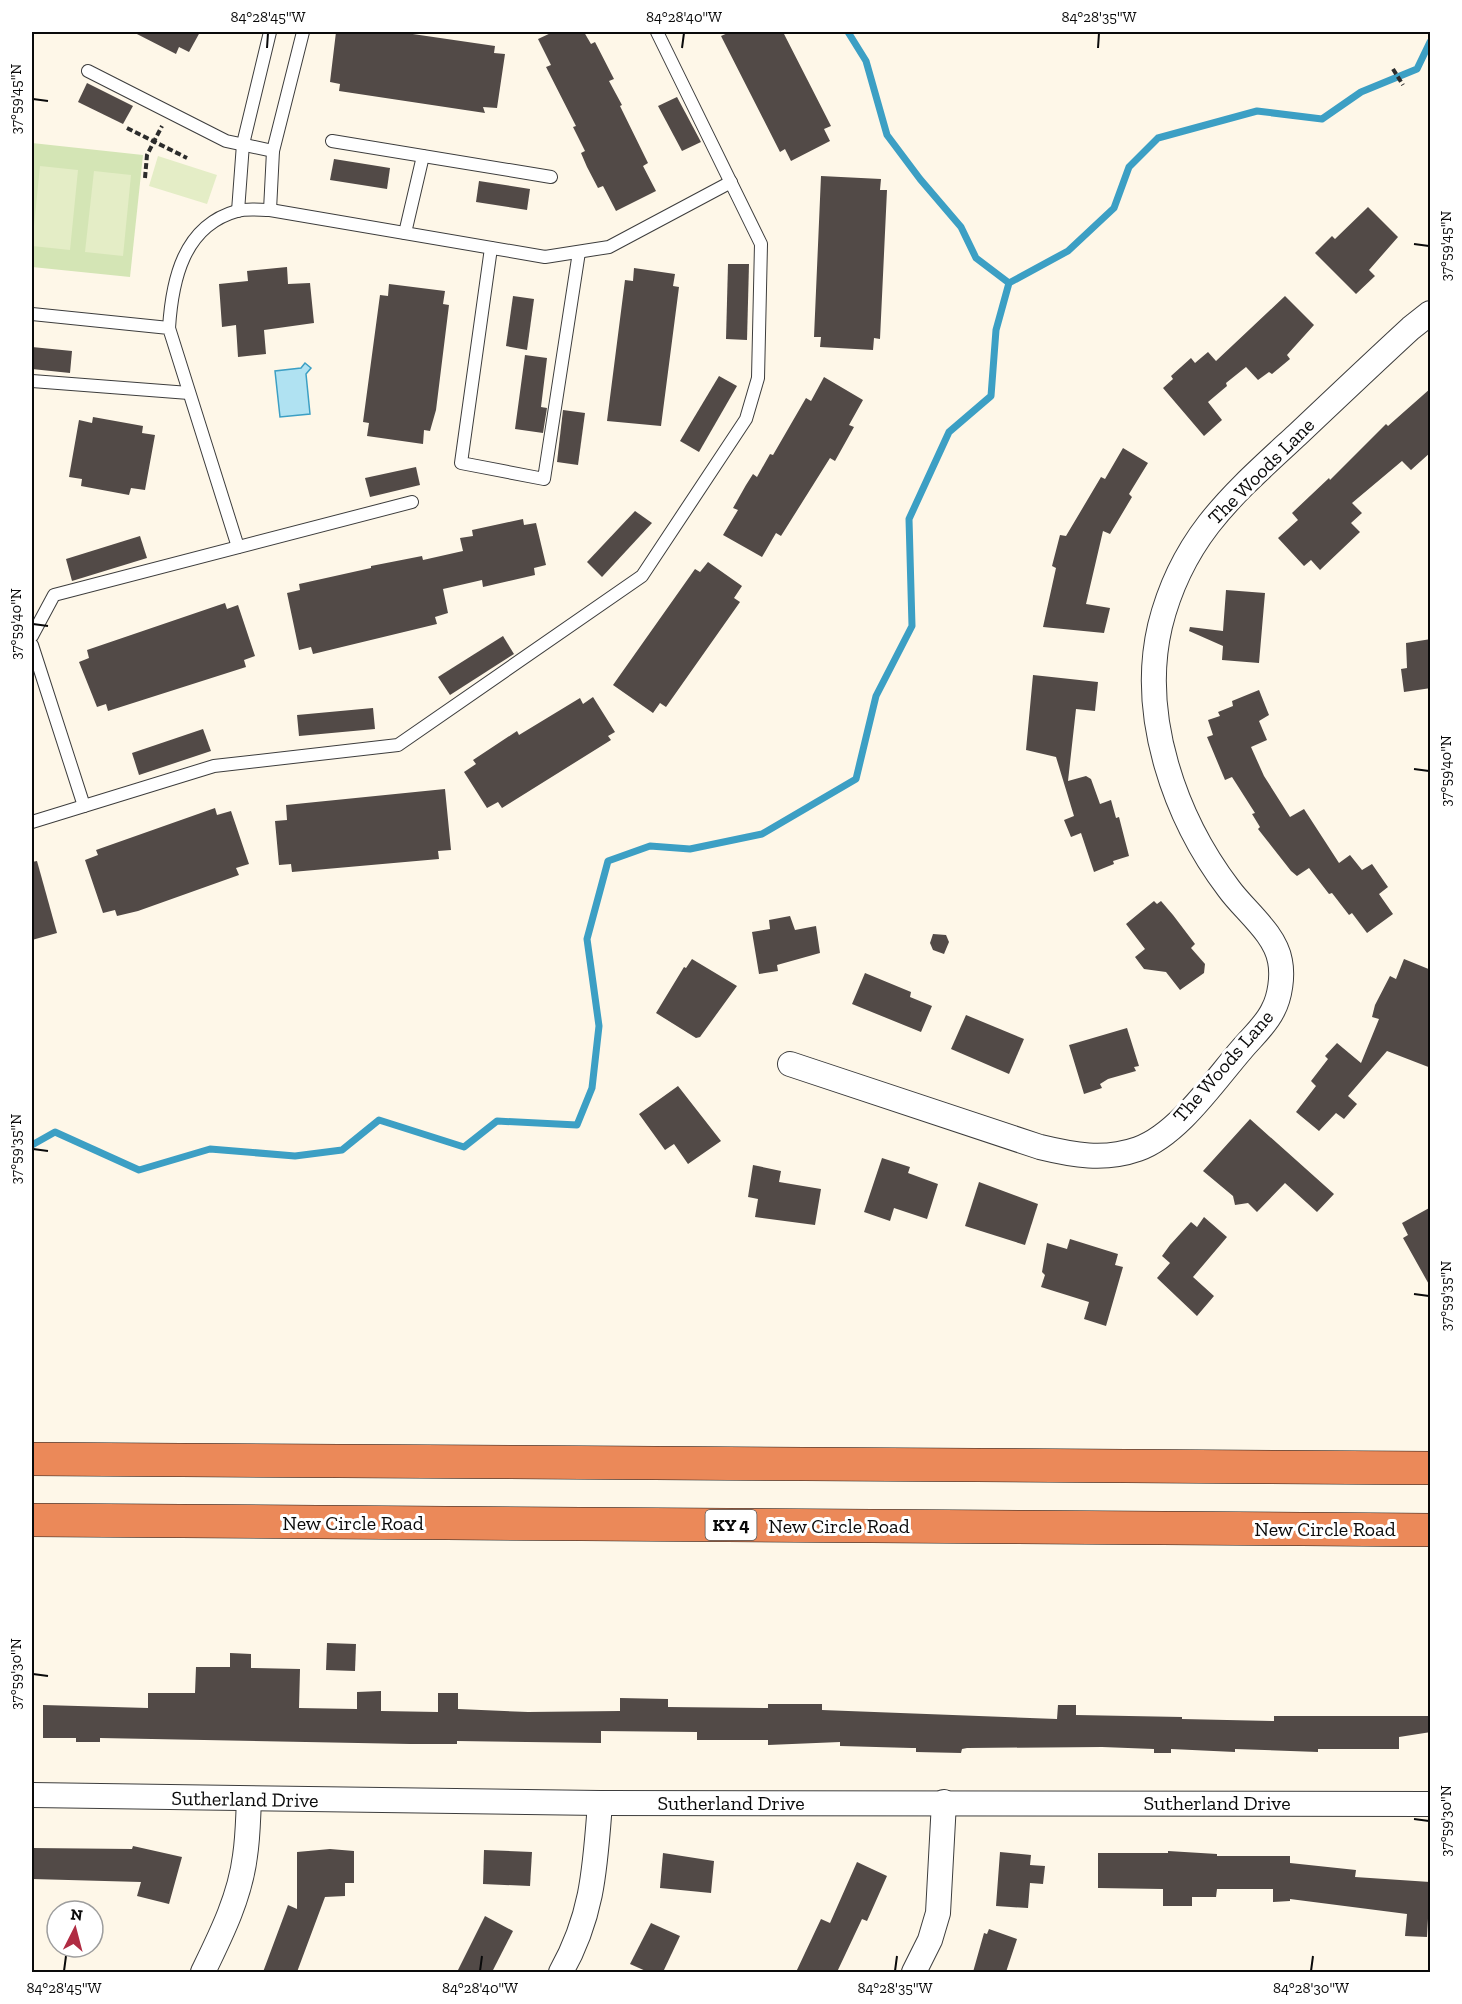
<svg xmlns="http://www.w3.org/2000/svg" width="1462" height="2004" font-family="'Zilla Slab',serif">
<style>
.green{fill:#d4e5b5}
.pitch{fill:#e4edc6}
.water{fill:#b0e2f2;stroke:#3c9fc4;stroke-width:1.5}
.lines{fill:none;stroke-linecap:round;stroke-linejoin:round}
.stream{stroke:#3c9fc4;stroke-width:7}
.building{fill:#524a47}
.lane-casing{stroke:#3d3d3d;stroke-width:14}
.street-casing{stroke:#3d3d3d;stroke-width:26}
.highway-casing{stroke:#1b1b1b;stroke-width:34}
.path{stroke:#2c2c2c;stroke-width:4;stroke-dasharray:6 3;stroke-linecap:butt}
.lane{stroke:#fff;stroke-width:12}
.street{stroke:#fff;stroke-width:24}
.highway{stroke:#eb8959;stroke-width:33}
.ticks{fill:none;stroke:#0a0a0a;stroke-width:2}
.labels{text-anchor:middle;stroke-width:6;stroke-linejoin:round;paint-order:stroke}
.shield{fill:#fff;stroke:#545454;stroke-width:1.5}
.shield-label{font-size:18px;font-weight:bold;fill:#0a0a0a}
.street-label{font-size:20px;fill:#0a0a0a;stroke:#fff}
.neatline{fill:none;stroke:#0a0a0a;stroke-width:2}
.ticks-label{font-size:15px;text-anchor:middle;fill:#0a0a0a}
</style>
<rect width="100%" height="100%" fill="#fef7e8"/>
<polygon class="green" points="32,143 143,155 130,277 32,267"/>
<g class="pitch">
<polygon points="158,156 217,175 207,204 149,186"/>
<polygon points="40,166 78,170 70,250 32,246"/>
<polygon points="94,171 131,175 123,256 85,252"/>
</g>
<polygon class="water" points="305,363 311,368 306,374 310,414 280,417 275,371 301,368"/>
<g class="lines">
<g class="stream">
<polyline points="848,32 866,61 887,135 920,179 961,227 976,258 1009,283"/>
<polyline points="32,1145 55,1132 139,1170 210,1149 295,1156 342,1150 379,1120 464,1147 497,1121 577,1125 592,1088 599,1026 587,939 608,861 650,846 690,849 762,834 856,779 876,696 912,626 909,519 949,432 991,396 996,330 1009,283 1068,251 1114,208 1129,167 1158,138 1257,111 1322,119 1361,92 1417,69 1430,42"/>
</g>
</g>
<g class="building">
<polygon points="133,32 200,32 189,52 179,47 176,54"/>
<polygon points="336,32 399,32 495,46 494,53 505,54 497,108 483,107 485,113 339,91 340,84 330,82"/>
<polygon points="553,32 584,32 591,44 595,42 614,79 609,81 622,105 620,106 648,163 643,166 656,191 616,211 603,186 598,188 587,167 581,153 585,151 573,127 576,126 546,67 551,65 538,39"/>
<polygon points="730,32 783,32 831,126 824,129 830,141 791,161 785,149 780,152 721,36"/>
<polygon points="87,83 133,106 123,124 78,102"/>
<polygon points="677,97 701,142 682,151 658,106"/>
<polygon points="334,159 390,168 387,189 330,180"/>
<polygon points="821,176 881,179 880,190 887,190 880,339 874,338 873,350 820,347 821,337 814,337"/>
<polygon points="479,181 530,189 527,210 476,202"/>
<polygon points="1368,207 1398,237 1369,270 1375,276 1356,294 1315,253 1332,236 1335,239"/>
<polygon points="728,264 749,264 747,340 726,339"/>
<polygon points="287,267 288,284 310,283 314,323 264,330 266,354 238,357 236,325 222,327 219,284 248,281 247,271"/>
<polygon points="634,268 675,274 673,286 679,287 661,426 607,421 625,280 633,281"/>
<polygon points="389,284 445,291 443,304 449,305 436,410 430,431 424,430 423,444 367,436 369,423 363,422 380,295 388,296"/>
<polygon points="513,296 534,299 527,350 506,346"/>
<polygon points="1285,296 1314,325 1287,355 1290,359 1272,374 1269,372 1258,380 1246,367 1226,383 1227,386 1208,402 1222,420 1204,436 1163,388 1173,379 1171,376 1191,358 1195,363 1208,352 1216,361"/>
<polygon points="32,347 72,351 70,373 32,369"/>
<polygon points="525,355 547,358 541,407 547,408 543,433 515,429"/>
<polygon points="719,376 737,386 699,452 680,441"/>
<polygon points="824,377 863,400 849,425 854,427 835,461 830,458 781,536 776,533 762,557 723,535 738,510 733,508 746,485 753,474 757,477 770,454 773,455 806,398 811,401"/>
<polygon points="1431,388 1431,452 1411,470 1402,461 1352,503 1362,513 1351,523 1360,532 1320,570 1311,560 1304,566 1278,538 1298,520 1292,513 1329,478 1330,480 1386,424 1388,426"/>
<polygon points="563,410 585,413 578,465 557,462"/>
<polygon points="93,417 143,426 142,433 155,435 145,490 131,488 129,495 81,486 82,479 69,477 79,420 92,423"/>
<polygon points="1123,448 1148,463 1129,494 1132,497 1110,534 1103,531 1086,604 1110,608 1104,633 1043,627 1056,568 1052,566 1060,535 1066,536 1101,477 1105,479"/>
<polygon points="416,467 420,485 370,497 365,478"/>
<polygon points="635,511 652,523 602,577 587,562"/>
<polygon points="523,519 524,525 536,523 546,565 534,568 535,575 483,587 482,580 443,589 448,613 435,617 437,624 313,654 311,647 299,650 287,593 300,590 299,584 371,568 371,566 422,556 423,560 463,551 460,538 473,536 472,530"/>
<polygon points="140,536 147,558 72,581 66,559"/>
<polygon points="708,562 742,586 734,598 740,602 666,707 660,703 653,713 613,685 695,569 700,572"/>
<polygon points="1226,590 1265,593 1259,663 1222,660 1223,646 1189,631 1190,627 1223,631"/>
<polygon points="225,603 227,609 238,605 255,656 244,660 246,667 108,711 106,704 97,707 79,662 89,658 87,650"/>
<polygon points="503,636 514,654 450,695 438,677"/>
<polygon points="1431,639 1431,688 1404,692 1401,669 1407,668 1406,643"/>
<polygon points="1033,675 1098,682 1095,711 1076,709 1068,781 1086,776 1091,779 1100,804 1111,800 1116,818 1119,817 1129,856 1113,861 1114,864 1094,872 1081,833 1071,837 1064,820 1074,816 1056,757 1026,750"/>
<polygon points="1259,690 1269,715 1259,721 1267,740 1251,747 1264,776 1290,817 1304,809 1339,863 1350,855 1362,870 1372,864 1388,887 1379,894 1393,914 1367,933 1352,913 1349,915 1332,893 1329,894 1309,868 1297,876 1291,871 1258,829 1260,827 1252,814 1255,813 1232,777 1225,780 1207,737 1213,735 1208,720 1220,716 1218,712 1233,706 1232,701"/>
<polygon points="593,697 615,732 608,736 611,740 502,808 498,802 487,808 464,772 476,764 473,760 517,731 519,735 580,698 583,704"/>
<polygon points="373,708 375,729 299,736 297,715"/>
<polygon points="203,729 211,751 139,775 132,753"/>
<polygon points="445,789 451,850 438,851 439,859 292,872 291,864 279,865 275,821 287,820 286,805"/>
<polygon points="215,808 217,815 231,811 249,864 236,868 239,875 138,911 117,916 115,910 103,913 85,860 98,855 96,850"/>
<polygon points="37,861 57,933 32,940 32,862"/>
<polygon points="1154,901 1157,904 1161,901 1173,915 1195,944 1191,948 1205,964 1204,973 1180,990 1166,972 1144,969 1135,957 1145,949 1126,924"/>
<polygon points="790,916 795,930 816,926 820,953 777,965 778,971 759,974 752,932 770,929 769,920"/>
<polygon points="933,934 946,935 949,942 944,954 933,950 930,943"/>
<polygon points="692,959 737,986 700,1037 696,1038 656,1013 684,967 686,968"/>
<polygon points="1404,959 1431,970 1431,1068 1387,1051 1348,1096 1357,1104 1344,1119 1336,1113 1319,1131 1296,1112 1316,1086 1311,1081 1328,1059 1325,1056 1337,1043 1361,1063 1379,1019 1372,1017 1375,1005 1390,976 1396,979"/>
<polygon points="865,973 911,992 910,997 932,1006 921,1032 852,1004"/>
<polygon points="966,1015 1024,1039 1009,1074 951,1049"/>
<polygon points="1127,1028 1139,1066 1134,1067 1136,1071 1108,1079 1100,1084 1102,1088 1084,1094 1069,1045"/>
<polygon points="678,1086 721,1141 688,1164 674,1144 665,1150 639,1114"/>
<polygon points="1250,1119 1334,1194 1317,1212 1285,1183 1257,1212 1248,1203 1235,1205 1233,1196 1203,1171"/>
<polygon points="882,1158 910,1167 908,1173 938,1184 927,1219 894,1208 890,1221 864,1212"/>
<polygon points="753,1165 781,1171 779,1182 821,1189 815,1225 755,1217 758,1199 748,1197"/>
<polygon points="979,1182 1038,1204 1025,1245 965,1226"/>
<polygon points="1431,1207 1431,1288 1403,1238 1408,1235 1402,1223"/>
<polygon points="1204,1217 1227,1237 1193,1277 1214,1296 1197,1316 1157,1278 1170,1263 1162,1256 1170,1245 1191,1222 1197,1227"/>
<polygon points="1070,1239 1118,1254 1115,1265 1123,1267 1106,1326 1084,1319 1089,1302 1041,1287 1045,1275 1042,1272 1047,1243 1067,1249"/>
<polygon points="327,1643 356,1644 355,1671 326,1670"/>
<polygon points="230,1653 251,1654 251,1668 300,1669 299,1708 357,1709 357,1692 381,1691 381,1711 438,1712 438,1693 458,1693 458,1709 528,1712 620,1711 620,1698 668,1699 668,1707 768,1708 768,1704 822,1704 822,1710 1057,1719 1058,1705 1076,1705 1076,1715 1182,1717 1182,1719 1274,1721 1274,1716 1431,1716 1431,1732 1399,1737 1399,1749 1318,1749 1318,1752 1235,1749 1235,1752 1171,1749 1171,1753 1154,1753 1154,1749 1102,1747 967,1748 962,1749 961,1753 916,1752 916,1748 912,1748 840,1746 840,1742 768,1745 768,1740 697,1740 697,1732 601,1731 601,1743 457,1741 457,1744 410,1744 100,1738 100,1742 76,1742 76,1738 43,1738 43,1705 148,1708 148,1693 195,1693 196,1667 230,1667"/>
<polygon points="133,1846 182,1857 169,1904 137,1896 141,1882 32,1879 32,1848 132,1849"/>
<polygon points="330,1849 354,1851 354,1883 345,1883 345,1896 325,1897 297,1972 263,1972 288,1905 297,1909 297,1852"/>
<polygon points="484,1850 532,1852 530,1886 483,1884"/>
<polygon points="1168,1851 1217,1854 1217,1856 1290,1856 1290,1863 1356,1870 1355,1877 1430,1882 1427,1937 1405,1936 1407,1914 1290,1899 1290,1901 1273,1902 1273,1889 1217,1889 1216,1897 1192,1897 1192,1906 1163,1906 1163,1889 1098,1888 1098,1853 1168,1853"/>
<polygon points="1000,1852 1031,1855 1030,1865 1045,1866 1043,1884 1030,1883 1028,1908 996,1906"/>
<polygon points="663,1853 714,1861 711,1893 660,1888"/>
<polygon points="857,1862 887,1876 867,1921 862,1919 837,1972 796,1972 821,1919 830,1923"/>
<polygon points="485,1916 513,1931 492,1972 457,1972"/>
<polygon points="651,1923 680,1936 663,1972 648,1972 630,1964"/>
<polygon points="989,1929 1017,1939 1006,1972 973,1972 984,1933 987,1934"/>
</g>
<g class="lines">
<g class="lane-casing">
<g id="lane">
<polyline points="88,71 226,141 273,151"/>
<polyline points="332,141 551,177"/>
<polyline points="270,210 273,151 303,32"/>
<polyline points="238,211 243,144 270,32"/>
<polyline points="405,233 423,156"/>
<polyline points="491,248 461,463 544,479 579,252"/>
<polyline points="32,314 169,328 238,547"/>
<path d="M169,328C172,281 183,226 237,211C247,208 260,210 270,210L545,257L609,247L731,182"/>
<polyline points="32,381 189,393"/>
<polyline points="32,636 54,595 412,502"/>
<polyline points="32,645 84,806"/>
<polyline points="32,822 214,766 398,745 642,576 746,419 758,378 761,244 657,32"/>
</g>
</g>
<g class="street-casing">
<g id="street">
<path d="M790,1064L1040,1147C1073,1155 1104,1161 1138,1149C1178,1135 1215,1080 1242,1049C1252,1037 1266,1025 1273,1010C1280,997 1283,976 1280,961C1275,933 1245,911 1229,889C1175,818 1139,716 1160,626C1182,537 1232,495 1297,435C1335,399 1373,363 1411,328L1430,313"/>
<polyline points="32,1795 600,1803 1430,1804"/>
<path d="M203,1972C221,1935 240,1897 245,1856C248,1837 248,1818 249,1800"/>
<path d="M561,1972C593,1915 595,1868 600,1803"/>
<polyline points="914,1972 930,1940 938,1913 944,1802"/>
</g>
</g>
<g class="highway-casing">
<g id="highway">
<polyline points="32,1459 1430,1468"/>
<polyline points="32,1520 1430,1530"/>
</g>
</g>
<g class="path">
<polyline points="1393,69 1403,85"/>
<polyline points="127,128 187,158"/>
<polyline points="145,178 147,155 162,126"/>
</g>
<use href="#lane" class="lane"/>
<use href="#street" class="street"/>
<use href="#highway" class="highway"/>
</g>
<path class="ticks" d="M267,48L268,33M682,48L684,33M1098,48L1099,33M33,99L48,101M1414,244L1429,246M33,624L48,626M1414,769L1429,771M33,1149L48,1151M1414,1294L1429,1296M33,1674L48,1676M1414,1819L1429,1821M64,1971L66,1956M480,1971L482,1956M895,1971L897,1956M1311,1971L1313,1956"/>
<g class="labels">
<rect class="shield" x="705.5" y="1510" width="51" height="30" rx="4.5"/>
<g class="shield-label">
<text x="731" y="1531">KY 4</text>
</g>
<g class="street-label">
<text transform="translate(1261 471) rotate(-45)" y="7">The Woods Lane</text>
<text transform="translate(1223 1066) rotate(-49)" y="7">The Woods Lane</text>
<text x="353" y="1530">New Circle Road</text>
<text x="839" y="1533">New Circle Road</text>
<text x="1325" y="1536">New Circle Road</text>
<text transform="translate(245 1799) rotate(1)" y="7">Sutherland Drive</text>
<text x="731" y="1810">Sutherland Drive</text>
<text x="1217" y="1810">Sutherland Drive</text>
</g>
</g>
<rect width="1462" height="2004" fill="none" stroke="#ffffff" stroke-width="66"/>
<g transform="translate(75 1929) rotate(6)"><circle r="28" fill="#ffffff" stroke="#9d9d9d" stroke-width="1.5"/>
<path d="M0-4.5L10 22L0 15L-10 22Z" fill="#b02c43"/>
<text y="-9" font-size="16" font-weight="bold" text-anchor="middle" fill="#0a0a0a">N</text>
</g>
<rect x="33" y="33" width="1396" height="1938" class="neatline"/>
<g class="ticks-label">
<text x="268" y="22">84°28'45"W</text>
<text x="684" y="22">84°28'40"W</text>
<text x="1099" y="22">84°28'35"W</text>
<text transform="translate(16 99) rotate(-90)" y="5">37°59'45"N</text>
<text transform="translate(1446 246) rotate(-90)" y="5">37°59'45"N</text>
<text transform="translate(16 624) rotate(-90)" y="5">37°59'40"N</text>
<text transform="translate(1446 771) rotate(-90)" y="5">37°59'40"N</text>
<text transform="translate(16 1149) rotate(-90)" y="5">37°59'35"N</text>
<text transform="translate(1446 1296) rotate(-90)" y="5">37°59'35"N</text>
<text transform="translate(16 1674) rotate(-90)" y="5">37°59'30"N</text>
<text transform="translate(1446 1821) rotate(-90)" y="5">37°59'30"N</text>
<text x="64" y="1993">84°28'45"W</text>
<text x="480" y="1993">84°28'40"W</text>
<text x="895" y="1993">84°28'35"W</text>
<text x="1311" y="1993">84°28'30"W</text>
</g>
</svg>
